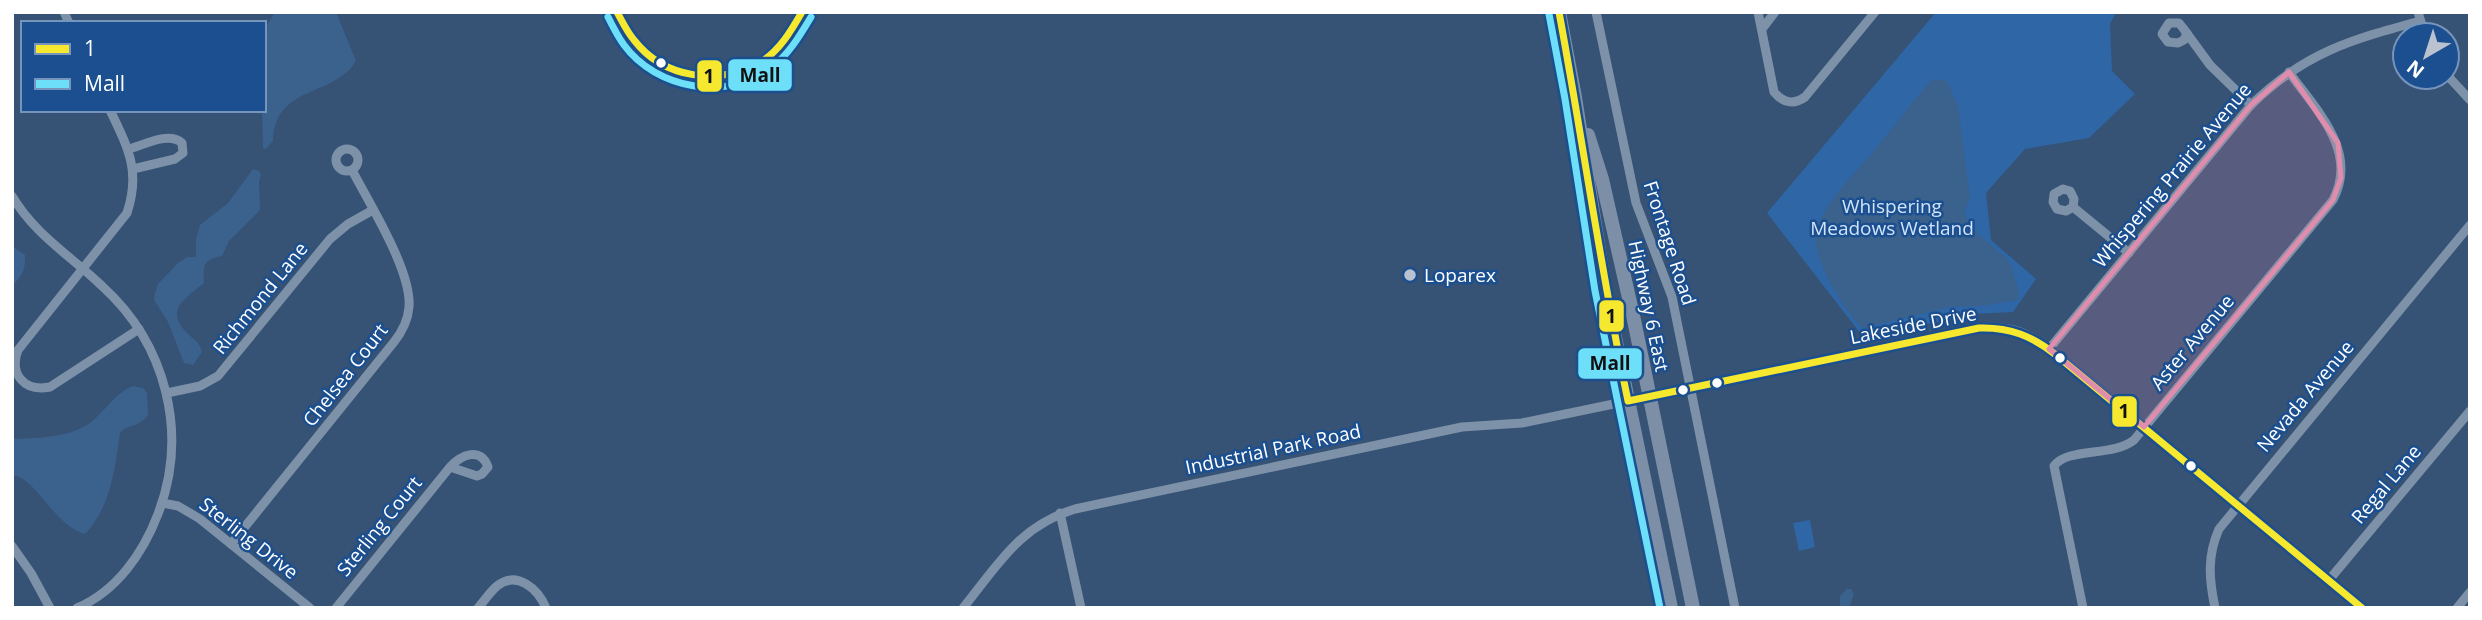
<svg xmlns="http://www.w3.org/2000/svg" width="2482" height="620" font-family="'Open Sans',sans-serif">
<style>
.green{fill:#2f66a5}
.water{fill:#3b618d}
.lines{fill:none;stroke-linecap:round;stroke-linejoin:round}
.minor{stroke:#7d92a8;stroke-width:9}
.tertiary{stroke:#7d92a8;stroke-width:10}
.primary{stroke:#7d8ea7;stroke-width:14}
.bus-1-casing{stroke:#1b4f8f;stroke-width:12}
.bus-2-casing{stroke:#1b4f8f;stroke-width:12}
.bus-1{stroke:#f5e82f;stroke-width:7}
.bus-2{stroke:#6ddff8;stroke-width:7}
.marked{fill:#e08cad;fill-opacity:0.2;stroke:#e08cad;stroke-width:5;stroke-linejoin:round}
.bus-dot{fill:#fff;stroke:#1b4f8f;stroke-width:2.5}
.poi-dot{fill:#b9c2ce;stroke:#1b4f8f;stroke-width:2.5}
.labels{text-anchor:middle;stroke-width:5;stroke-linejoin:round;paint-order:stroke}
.street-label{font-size:19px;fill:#fff;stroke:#1b4f8f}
.park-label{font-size:19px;fill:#cfe3fa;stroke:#1b4f8f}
.poi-label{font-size:19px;fill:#fff;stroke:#1b4f8f;text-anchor:start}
.line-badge{stroke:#1b4f8f;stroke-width:2.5}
.pale-badge-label{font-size:19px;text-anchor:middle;font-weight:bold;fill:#111}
</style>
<rect width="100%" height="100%" fill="#365274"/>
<g class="green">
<polygon points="1936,12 2116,12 2110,24 2112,71 2135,94 2089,138 2025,149 1986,193 1991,240 2036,279 2013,312 1973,314 1864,338 1767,213"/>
<polygon points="1810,520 1815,547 1799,551 1793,523"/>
</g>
<g class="water">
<path d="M275,12H336L356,61C334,98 275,84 273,141L266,149L263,148L262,110H264V30Z"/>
<path d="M1933,79L1947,81L1958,106L1970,199L1964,212L1970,227L2007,259L2011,266L2019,292L2018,300L1980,306L1950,307L1863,328C1846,315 1811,256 1816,234C1822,203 1859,170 1878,146C1896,124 1913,100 1933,79Z"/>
<path d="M253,169L259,171L261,175L259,182L260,210L229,241L222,256C203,260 203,265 204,283C185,299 163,310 189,335C196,341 200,343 202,352L193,365L184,363L168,322L154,300L155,293L158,284L178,263L187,257H196V239L200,225L228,203Z"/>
<path d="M12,246L25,255C26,269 22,276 12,286Z"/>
<path d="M133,386L143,388L147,393L148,415C138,429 128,423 120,433C115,468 111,507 85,534C55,527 36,477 12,475V437L16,439C38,438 73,437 91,422C106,410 115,393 133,386Z"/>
<polygon points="1847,589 1851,589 1854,594 1849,608 1836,608 1840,606 1840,596"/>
</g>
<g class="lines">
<g class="minor">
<polyline points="64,12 69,23"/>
<path d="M617,12C653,99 765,99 802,12"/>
<polyline points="1596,12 1636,203 1672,297 1735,608"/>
<path d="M1758,12L1774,92C1783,103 1794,105 1805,97L1875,12"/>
<polyline points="2418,12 2425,35"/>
<polyline points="1762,29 1775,12"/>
<polyline points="2187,33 2184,40 2178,43 2168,42 2162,34 2169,23 2179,23 2183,28 2210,65 2251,105"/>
<polyline points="2447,75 2470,100"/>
<path d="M110,110C128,148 141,171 127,213L18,350C9,374 24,392 50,387L139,329"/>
<path d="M129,149C144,145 169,131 182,143L183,153L175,159L133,169"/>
<circle cx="347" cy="160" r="11"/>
<path d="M12,196C35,235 71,256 102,286C166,344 189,433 158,514C143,553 117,591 77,608"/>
<polyline points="2073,207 2066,211 2057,209 2053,202 2054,194 2063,189 2070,191 2074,199 2073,207 2129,253"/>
<path d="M2049,349L2251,105C2304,53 2350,40 2420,21"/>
<polyline points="167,393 200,386 218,376 330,239 348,224 373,210"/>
<polyline points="162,503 178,506 200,519 310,608"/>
<polyline points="1060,513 1081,608"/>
<path d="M231,544L394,342C402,332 408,320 409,307C412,271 369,203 352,170"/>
<polyline points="12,546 31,573 50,608"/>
<polyline points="2329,580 2470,411"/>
<path d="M336,608L450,467C461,455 481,446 488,467L482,474L477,476L450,467"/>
<path d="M478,608C484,601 490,592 497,586C517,570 538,589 546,608"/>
<path d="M963,608C998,565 1019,526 1075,509L1462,427L1522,423L1628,401"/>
<path d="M2083,608L2054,466C2068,447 2113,457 2134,440L2333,200C2359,151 2316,110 2289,72"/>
<path d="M2215,608C2209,579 2207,556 2219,529L2470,225"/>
<polyline points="2457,608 2470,592"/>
</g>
<path class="tertiary" d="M1628,401L1979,328C2013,326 2029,333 2056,355L2362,608"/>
<g class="primary">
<polyline points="1559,12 1575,97 1605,289 1671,608"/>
<polyline points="1588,135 1602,179 1634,320 1693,608"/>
</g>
<g class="bus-1-casing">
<g id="bus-1">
<path d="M617,12C622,21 627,32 634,40C664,79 719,86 761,62C780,50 791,31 802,12"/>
<path d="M1559,12C1583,142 1601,272 1628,401L1979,328C2010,327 2032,336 2056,355L2362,608"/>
</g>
</g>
<g class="bus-2-casing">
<g id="bus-2">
<polyline points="1549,14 1565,99 1595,291 1660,608"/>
<path d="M608,17C613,27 618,37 624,45C656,89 728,102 771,68C789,54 799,37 811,17"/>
</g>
</g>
<use href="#bus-1" class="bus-1"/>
<use href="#bus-2" class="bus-2"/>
</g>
<path class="marked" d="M2289,72L2338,143L2341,178L2333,200L2144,427L2049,349L2251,105Z"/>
<g class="bus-dot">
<circle cx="661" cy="63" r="6"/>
<circle cx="2060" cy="358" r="6"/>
<circle cx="1717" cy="383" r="6"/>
<circle cx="1683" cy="390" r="6"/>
<circle cx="2191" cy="466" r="6"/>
</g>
<circle class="poi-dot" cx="1410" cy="275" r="7"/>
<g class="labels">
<g class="street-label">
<text transform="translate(2172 175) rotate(-50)" y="7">Whispering Prairie Avenue</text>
<text transform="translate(1670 243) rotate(72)" y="7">Frontage Road</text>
<text transform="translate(260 298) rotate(-51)" y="7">Richmond Lane</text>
<text transform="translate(1649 306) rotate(78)" y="7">Highway 6 East</text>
<text transform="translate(1913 325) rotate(-11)" y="7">Lakeside Drive</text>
<text transform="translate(2192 342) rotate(-50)" y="7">Aster Avenue</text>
<text transform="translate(345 375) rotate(-52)" y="7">Chelsea Court</text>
<text transform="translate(2305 396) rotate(-50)" y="7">Nevada Avenue</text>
<text transform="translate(1273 449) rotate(-12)" y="7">Industrial Park Road</text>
<text transform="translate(2386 484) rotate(-50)" y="7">Regal Lane</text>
<text transform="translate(379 526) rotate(-51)" y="7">Sterling Court</text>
<text transform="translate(249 538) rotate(38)" y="7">Sterling Drive</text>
</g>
<g class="park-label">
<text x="1892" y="213">Whispering<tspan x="1892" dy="22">Meadows Wetland</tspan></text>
</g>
<g class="poi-label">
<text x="1424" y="282">Loparex</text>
</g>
</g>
<g class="line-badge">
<rect x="727" y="58" width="66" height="34" rx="7" fill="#6ddff8"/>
<rect x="696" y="59" width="27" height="34" rx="7" fill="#f5e82f"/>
<rect x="1598" y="299" width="27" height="34" rx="7" fill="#f5e82f"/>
<rect x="1577" y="347" width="66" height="33" rx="7" fill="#6ddff8"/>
<rect x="2111" y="395" width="27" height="33" rx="7" fill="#f5e82f"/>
</g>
<g class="pale-badge-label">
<text x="760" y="82">Mall</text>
<text x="709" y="83">1</text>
<text x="1611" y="323">1</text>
<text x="1610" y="370">Mall</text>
<text x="2124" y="418">1</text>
</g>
<rect width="2482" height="620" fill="none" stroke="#ffffff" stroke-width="28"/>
<rect x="21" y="21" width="245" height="91" fill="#1b4f8f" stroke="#7695bc" stroke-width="2"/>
<rect x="35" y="44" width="35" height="10" fill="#f5e82f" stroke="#7695bc" stroke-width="2"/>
<text x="84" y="56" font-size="21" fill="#ffffff">1</text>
<rect x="35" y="79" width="35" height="10" fill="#6ddff8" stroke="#7695bc" stroke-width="2"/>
<text x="84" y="91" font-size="21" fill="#ffffff">Mall</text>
<g transform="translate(2426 56) rotate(219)"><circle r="33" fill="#1b4f8f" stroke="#7695bc" stroke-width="2"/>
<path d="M0-5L12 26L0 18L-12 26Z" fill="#b9c2ce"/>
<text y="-10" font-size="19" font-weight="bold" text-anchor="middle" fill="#ffffff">N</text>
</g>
</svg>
